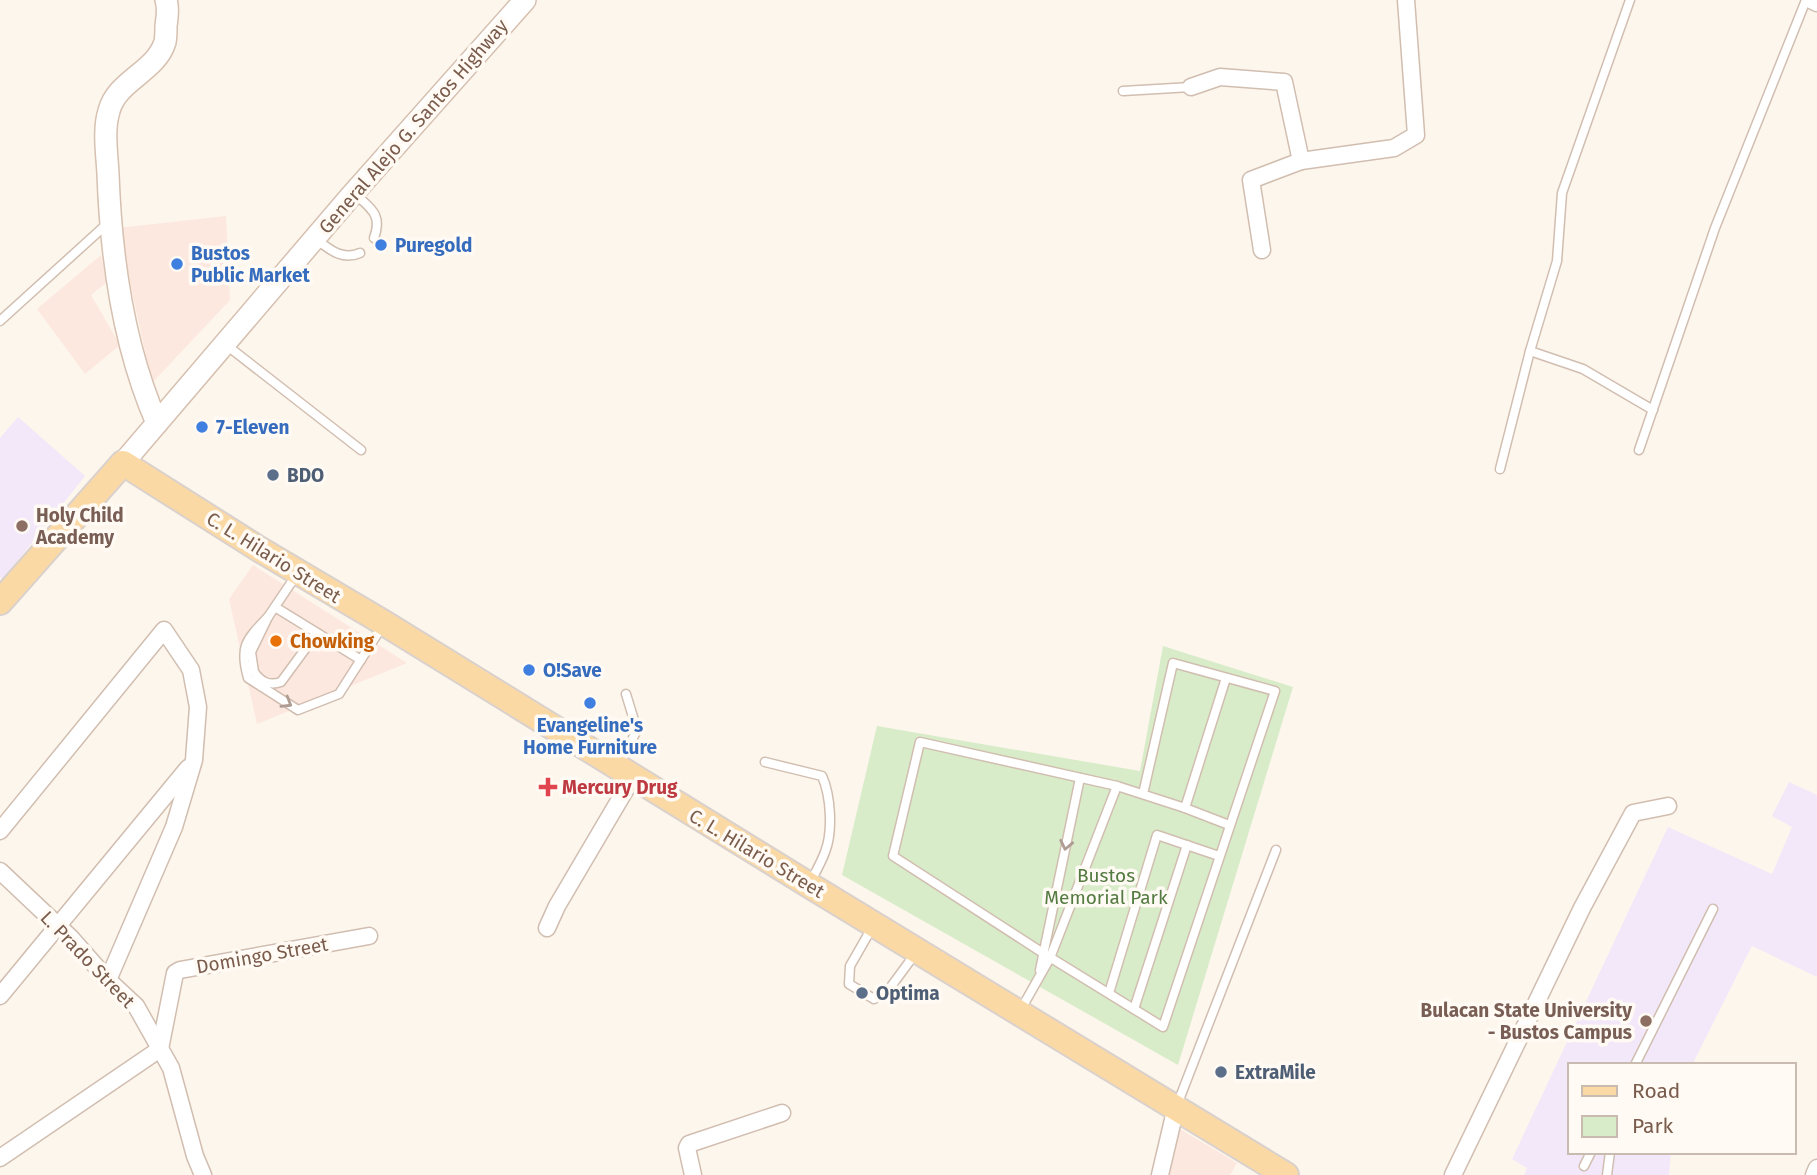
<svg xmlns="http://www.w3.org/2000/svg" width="1817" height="1175" font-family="'Fira Sans',sans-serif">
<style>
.commercial{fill:#fde8e0}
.education{fill:#f3e8fa}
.green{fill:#d8ecc9}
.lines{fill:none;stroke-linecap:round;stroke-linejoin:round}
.service-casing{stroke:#d1beb0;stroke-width:11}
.minor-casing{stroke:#d1beb0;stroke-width:19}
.secondary-casing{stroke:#d6c0b0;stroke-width:24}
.primary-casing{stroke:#dad1cd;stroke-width:28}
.service{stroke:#fff;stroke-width:8}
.minor{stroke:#fff;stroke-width:16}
.secondary{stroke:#fff;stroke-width:21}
.primary{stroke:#fbd9a5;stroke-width:24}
.oneway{stroke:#af9d94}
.shop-dot{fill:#3f7fe0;stroke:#fffaf3;stroke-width:2.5}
.service-dot{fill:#5c6f8a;stroke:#fffaf3;stroke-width:2.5}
.education-dot{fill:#8d6e63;stroke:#fffaf3;stroke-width:2.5}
.food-dot{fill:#e8710a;stroke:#fffaf3;stroke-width:2.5}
.health-dot{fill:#e0444e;stroke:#fffaf3;stroke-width:2.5}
.labels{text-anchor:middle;stroke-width:7;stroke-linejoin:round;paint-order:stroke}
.street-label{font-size:19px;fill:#7a5c4d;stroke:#fffaf3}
.shop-label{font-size:19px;font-weight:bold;fill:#366cbe;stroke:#fffaf3;text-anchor:start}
.service-label{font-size:19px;font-weight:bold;fill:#4e5e75;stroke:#fffaf3;text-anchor:start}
.education-label{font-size:19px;font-weight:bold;fill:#785e54;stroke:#fffaf3;text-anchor:start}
.food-label{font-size:19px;font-weight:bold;fill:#c56008;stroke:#fffaf3;text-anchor:start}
.health-label{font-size:19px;font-weight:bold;fill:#be3a42;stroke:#fffaf3;text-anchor:start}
.park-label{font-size:19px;fill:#537a41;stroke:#fffaf3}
</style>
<rect width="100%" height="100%" fill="#fdf6ec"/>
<g class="commercial">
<polygon points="226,216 230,300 152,383 118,228"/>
<polygon points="101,255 107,282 91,295 120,345 85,374 37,309"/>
<polygon points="253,565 407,663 257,724 229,599"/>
<polygon points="1180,1129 1237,1163 1230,1175 1167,1175"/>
</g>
<g class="education">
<polygon points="18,417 85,476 3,579 0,577 0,438"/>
<polygon points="1789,782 1817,795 1817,977 1752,946 1692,1065 1570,1065 1570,1152 1671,1152 1669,1175 1524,1175 1527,1168 1512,1159 1668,827 1772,874 1792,827 1772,816"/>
</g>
<polygon class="green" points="1163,646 1293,687 1178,1065 842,875 877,726 1140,771"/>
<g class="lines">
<g class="service-casing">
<g id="service">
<polyline points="1123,91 1191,87"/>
<path d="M354,193C370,208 383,214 374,238"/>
<path d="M316,239C329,249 342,261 360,253"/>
<polyline points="0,321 108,223"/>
<polyline points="225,344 361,450"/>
<polyline points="1530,351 1583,369 1653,410"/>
<polyline points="1639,450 1715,228 1806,0"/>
<polyline points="1500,469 1530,351 1557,261 1562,193 1630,0"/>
<path d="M297,574L268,617L251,652L254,672C261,682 269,686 281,682L317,633"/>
<polyline points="275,607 361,660"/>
<path d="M268,617C246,640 239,646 248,678L298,710L339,694L383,625"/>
<path d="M765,762L822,776C831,796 833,832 825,852C821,863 815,873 810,883"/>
<polyline points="619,765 637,730 626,694"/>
<polyline points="1143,794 1173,663 1275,691 1163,1027 1043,953 893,856 920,742 1117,786 1185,808 1229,825"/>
<polyline points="1185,808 1226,678"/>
<polyline points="873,926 850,966 849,984 874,999 887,992 915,954"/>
<polyline points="1040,970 1080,778"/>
<polyline points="1109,993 1157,835 1219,856"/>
<polyline points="1134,1009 1187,845"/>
<polyline points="1020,1011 1050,958 1117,786"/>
<polyline points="1635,1065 1713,909"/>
<polyline points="1177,1105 1276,850"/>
<polyline points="1584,1166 1591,1152"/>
<polyline points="1607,1175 1610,1152"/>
</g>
</g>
<g class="minor-casing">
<g id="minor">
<polyline points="1811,0 1817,3"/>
<polyline points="1191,87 1220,77 1284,82 1301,161 1394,148 1416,135 1406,0"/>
<polyline points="1262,250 1251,180 1301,161"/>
<polyline points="0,831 164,630 191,670 198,707 194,760 174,827 108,980"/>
<polyline points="0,871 71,938 108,980 136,1006 171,1068 195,1156 203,1175"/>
<polyline points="547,928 557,906 633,777"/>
<polyline points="0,996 188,768"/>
<polyline points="0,1158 160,1049 175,973 180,970 369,936"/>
<polyline points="693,1175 687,1148 689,1144 782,1113"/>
<polyline points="1160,1175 1176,1107"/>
<polyline points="1453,1175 1582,908 1633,813 1668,806"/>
<polyline points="1814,1175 1817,1168"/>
</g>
</g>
<g class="secondary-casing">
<g id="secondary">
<path d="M157,423C123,346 111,258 108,174C107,154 103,130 109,111C117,80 156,72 165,42C166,37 166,31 166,26C167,17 169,9 166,0"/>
<polyline points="123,463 350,197 525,0"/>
</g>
</g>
<g class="primary-casing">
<polyline id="primary" points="0,602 123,463 259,549 384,623 809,885 1286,1175"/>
</g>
<use href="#service" class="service"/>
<use href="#minor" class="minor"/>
<use href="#secondary" class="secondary"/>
<use href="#primary" class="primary"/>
</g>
<defs><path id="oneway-chevron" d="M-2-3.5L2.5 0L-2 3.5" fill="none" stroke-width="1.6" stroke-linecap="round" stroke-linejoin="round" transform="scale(1.75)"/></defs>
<g class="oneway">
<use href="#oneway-chevron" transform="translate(287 703) rotate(31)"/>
<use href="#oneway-chevron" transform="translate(1066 845) rotate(102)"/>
</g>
<g class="shop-dot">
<circle cx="381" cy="245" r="7"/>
<circle cx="177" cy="264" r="7"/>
<circle cx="202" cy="427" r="7"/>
<circle cx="529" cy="670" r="7"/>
<circle cx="590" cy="703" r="7"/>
</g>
<g class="service-dot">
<circle cx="273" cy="475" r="7"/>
<circle cx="862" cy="993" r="7"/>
<circle cx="1221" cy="1072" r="7"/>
</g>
<g class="education-dot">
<circle cx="22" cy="526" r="7"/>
<circle cx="1646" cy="1021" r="7"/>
</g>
<circle class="food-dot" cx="276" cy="641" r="7"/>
<path class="health-dot" d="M544.5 776.5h7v7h7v7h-7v7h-7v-7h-7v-7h7z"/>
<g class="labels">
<g class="street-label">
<text transform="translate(413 126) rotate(-49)" y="7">General Alejo G. Santos Highway</text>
<text transform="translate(274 557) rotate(32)" y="7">C. L. Hilario Street</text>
<text transform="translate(757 853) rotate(31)" y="7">C. L. Hilario Street</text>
<text transform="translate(262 955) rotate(-10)" y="7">Domingo Street</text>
<text transform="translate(88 959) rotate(46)" y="7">L. Prado Street</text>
</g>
<g class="shop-label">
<text x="395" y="252">Puregold</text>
<text x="191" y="260">Bustos<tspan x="191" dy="22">Public Market</tspan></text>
<text x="216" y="434">7-Eleven</text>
<text x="543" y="677">O!Save</text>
<text x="590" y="732" text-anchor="middle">Evangeline's<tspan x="590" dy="22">Home Furniture</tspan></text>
</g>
<g class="service-label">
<text x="287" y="482">BDO</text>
<text x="876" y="1000">Optima</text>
<text x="1235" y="1079">ExtraMile</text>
</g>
<g class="education-label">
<text x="36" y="522">Holy Child<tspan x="36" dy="22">Academy</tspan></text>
<text x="1632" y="1017" text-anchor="end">Bulacan State University<tspan x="1632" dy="22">- Bustos Campus</tspan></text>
</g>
<g class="food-label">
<text x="290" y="648">Chowking</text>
</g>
<g class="health-label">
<text x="562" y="794">Mercury Drug</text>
</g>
<g class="park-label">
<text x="1106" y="882">Bustos<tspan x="1106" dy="22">Memorial Park</tspan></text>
</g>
</g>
<rect x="1568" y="1063" width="228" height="91" fill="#fffaf3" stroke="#cabbb1" stroke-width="2"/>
<rect x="1582" y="1086" width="35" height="10" fill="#fbd9a5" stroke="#cabbb1" stroke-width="2"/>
<text x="1632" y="1098" font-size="21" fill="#7a5c4d">Road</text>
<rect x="1582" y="1116" width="35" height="21" fill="#d8ecc9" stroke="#cabbb1" stroke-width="2"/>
<text x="1632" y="1133" font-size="21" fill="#7a5c4d">Park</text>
</svg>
